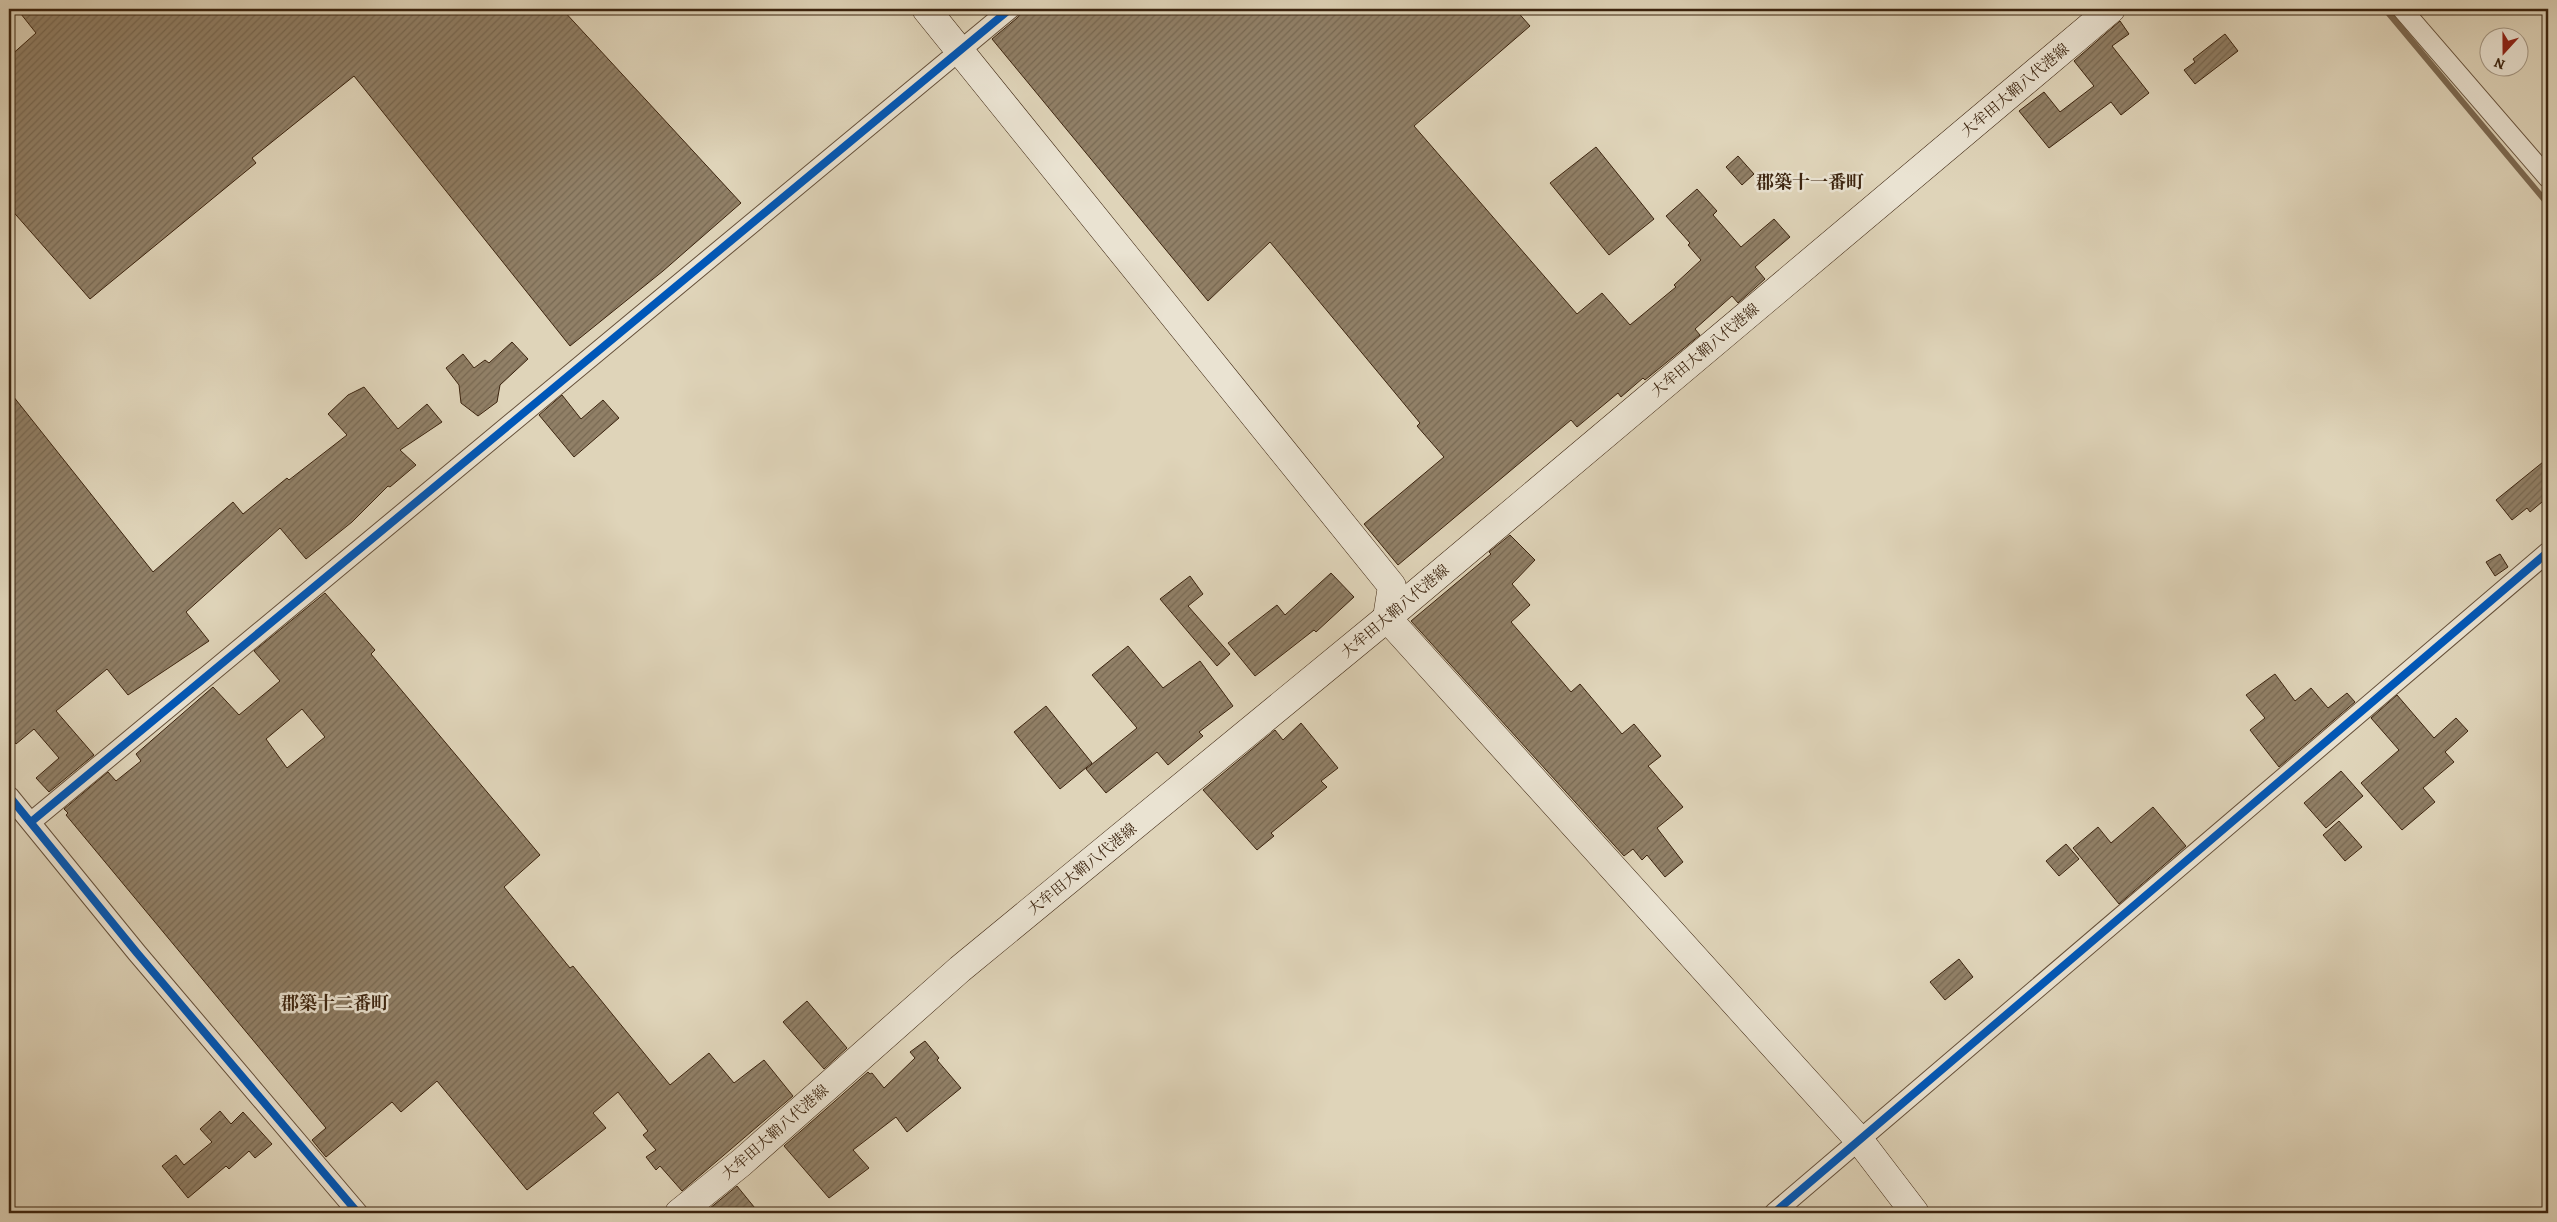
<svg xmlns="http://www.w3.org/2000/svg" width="2557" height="1222" font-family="Alegreya,'Noto Serif JP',serif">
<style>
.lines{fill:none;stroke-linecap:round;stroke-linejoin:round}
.stream{stroke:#7d6a52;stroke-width:6}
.building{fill:url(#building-hatch);stroke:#3c240f;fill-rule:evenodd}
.street-casing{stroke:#65503a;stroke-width:21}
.secondary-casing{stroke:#3c240f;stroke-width:29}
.street{stroke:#eae3d2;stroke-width:19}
.secondary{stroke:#eae3d2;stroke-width:28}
.cycleway-casing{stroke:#eae3d2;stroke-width:11}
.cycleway{stroke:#0057b8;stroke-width:8}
.labels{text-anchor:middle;stroke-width:5;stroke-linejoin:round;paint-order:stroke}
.street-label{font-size:15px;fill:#3c240f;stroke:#eae3d2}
.quarter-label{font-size:18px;font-weight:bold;fill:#3c240f;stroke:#eae3d2}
</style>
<defs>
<pattern id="building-hatch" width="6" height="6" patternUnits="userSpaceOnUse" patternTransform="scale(1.25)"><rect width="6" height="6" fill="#918067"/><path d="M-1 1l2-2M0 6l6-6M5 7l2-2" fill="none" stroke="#786953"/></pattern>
</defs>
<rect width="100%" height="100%" fill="#dfd4b9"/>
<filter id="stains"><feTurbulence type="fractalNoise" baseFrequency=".004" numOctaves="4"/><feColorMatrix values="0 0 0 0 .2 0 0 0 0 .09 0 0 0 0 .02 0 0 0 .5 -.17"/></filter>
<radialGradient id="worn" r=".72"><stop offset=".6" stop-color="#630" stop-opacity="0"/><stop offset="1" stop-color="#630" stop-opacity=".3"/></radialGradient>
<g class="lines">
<polyline class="stream" points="2385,9 2548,204"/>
</g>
<g class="building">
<polygon points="17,9 562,9 741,203 663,271 570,346 354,76 252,158 256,163 90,299 9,207 9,57 36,33"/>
<polygon points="1024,9 1515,9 1530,26 1414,126 1577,314 1602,293 1630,325 1676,287 1674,285 1701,260 1688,245 1690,243 1666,216 1697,189 1717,211 1713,215 1741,247 1774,219 1790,237 1755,267 1765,279 1738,303 1732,296 1695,329 1700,335 1645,380 1643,378 1621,397 1618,393 1577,427 1571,420 1398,565 1364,524 1444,457 1417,426 1420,423 1270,242 1208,301 992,39 1017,18"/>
<polygon points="2120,21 2129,34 2112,46 2149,93 2121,115 2111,102 2049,148 2019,111 2044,92 2060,112 2094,86 2074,61"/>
<polygon points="2225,34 2238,51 2195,84 2184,70 2195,62 2193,59"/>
<polygon points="1596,147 1654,219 1609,255 1550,183"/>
<polygon points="1738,156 1754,174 1742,185 1726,167"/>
<polygon points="512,342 528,359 500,385 497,402 478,416 461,403 459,385 446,368 463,354 474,368 485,360 489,363"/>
<polygon points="364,387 398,429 427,404 442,422 400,450 416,465 390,487 388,486 352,522 306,559 280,528 186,612 209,641 128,695 107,669 56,711 94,755 49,792 36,778 59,758 34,729 16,744 9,735 9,391 153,572 233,502 243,514 287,478 289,480 347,435 328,414 348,395"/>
<polygon points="562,395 581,419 603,400 619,418 574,457 539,415"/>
<polygon points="2548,458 2548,497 2530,512 2527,508 2512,520 2496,500"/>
<polygon points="1510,535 1535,560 1512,584 1530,605 1511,622 1571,692 1580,684 1622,734 1634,724 1661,756 1648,766 1683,807 1657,828 1683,862 1665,877 1647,855 1642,860 1633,849 1624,856 1411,621 1491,554 1489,552"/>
<polygon points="2500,554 2508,567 2495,576 2486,562"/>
<polygon points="1331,573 1354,597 1316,632 1314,630 1255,676 1228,643 1277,605 1285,615"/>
<polygon points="1190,576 1203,594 1188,606 1230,654 1217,666 1160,599"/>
<path d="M325,593L375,650L371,654L540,855L504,887L570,968L573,966L670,1085L709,1053L734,1083L764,1060L793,1096L682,1191L660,1166L656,1170L646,1157L656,1150L643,1135L648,1131L618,1092L593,1113L606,1128L527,1190L437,1081L401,1112L392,1102L326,1157L312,1140L326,1128L66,815L68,813L64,809L108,772L116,781L141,761L136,754L213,687L239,715L280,681L254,651ZM302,709L325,737L287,768L266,739Z"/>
<polygon points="1128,646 1163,688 1200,661 1233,706 1199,732 1203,736 1168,765 1157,752 1106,793 1086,769 1137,728 1092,675"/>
<polygon points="2275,674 2295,701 2311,688 2328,708 2347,693 2355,702 2279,767 2250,730 2265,718 2246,695"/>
<polygon points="2397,695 2434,738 2456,718 2468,731 2445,752 2454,762 2423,788 2435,802 2402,830 2361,783 2399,750 2371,718"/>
<polygon points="1046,706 1092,763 1060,789 1014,732"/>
<polygon points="1301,723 1338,768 1321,781 1327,787 1271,833 1274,836 1257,850 1203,790 1275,730 1283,740"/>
<polygon points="2341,771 2363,796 2326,828 2304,803"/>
<polygon points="2153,807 2186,846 2119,904 2073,848 2098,827 2111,843"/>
<polygon points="2339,821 2362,847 2345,861 2323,835"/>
<polygon points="2066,844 2079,859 2059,876 2046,861"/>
<polygon points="1959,959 1973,977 1945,1000 1930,982"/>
<polygon points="807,1001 847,1048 824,1069 783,1022"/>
<polygon points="925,1041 939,1058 937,1060 961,1088 907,1132 896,1117 853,1150 869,1168 829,1198 784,1146 868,1072 870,1074 872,1073 884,1088 915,1058 910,1052"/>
<polygon points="220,1111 231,1124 243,1112 272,1144 255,1158 249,1151 229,1169 226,1166 188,1198 162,1166 176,1155 184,1165 212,1142 200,1129"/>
<polygon points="737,1186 759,1213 704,1213"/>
</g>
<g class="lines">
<g class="street-casing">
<g id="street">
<polyline points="2402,9 2548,178"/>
<polyline points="9,796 137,953 358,1213"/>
<polyline points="31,822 1010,9"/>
<polyline points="1774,1213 2548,552"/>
</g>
</g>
<g class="secondary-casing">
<g id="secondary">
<polyline points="926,9 1392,586 1387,618"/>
<polyline points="1387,618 1860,1141 1915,1213"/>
<polyline points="679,1213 741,1163 960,969 1387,618 2111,9"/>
</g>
</g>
<use href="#street" class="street"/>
<use href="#secondary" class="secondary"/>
<g class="cycleway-casing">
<g id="cycleway">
<polyline points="9,796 137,953 358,1213"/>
<polyline points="31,822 1010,9"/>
<polyline points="1774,1213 2548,552"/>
</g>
</g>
<use href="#cycleway" class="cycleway"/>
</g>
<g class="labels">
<g class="street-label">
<text transform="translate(2015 90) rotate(-40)" y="5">大牟田大鞘八代港線</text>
<text transform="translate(1705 350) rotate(-40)" y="5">大牟田大鞘八代港線</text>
<text transform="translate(1395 611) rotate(-40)" y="5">大牟田大鞘八代港線</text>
<text transform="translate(1082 869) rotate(-39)" y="5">大牟田大鞘八代港線</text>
<text transform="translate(775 1132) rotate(-41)" y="5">大牟田大鞘八代港線</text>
</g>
<g class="quarter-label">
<text x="1810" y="188">郡築十一番町</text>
<text x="335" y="1009">郡築十二番町</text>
</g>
</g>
<rect width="2557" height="1222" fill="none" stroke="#dfd4b9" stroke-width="30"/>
<rect x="10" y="10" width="2537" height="1202" fill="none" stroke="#3c240f" stroke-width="2.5"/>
<rect x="15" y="15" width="2527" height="1192" fill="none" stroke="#3c240f"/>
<g transform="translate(2504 52) rotate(201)"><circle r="24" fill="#eae3d2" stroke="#a49784"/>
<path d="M0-4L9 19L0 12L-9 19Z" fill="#8f2418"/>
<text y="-8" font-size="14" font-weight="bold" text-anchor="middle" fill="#3c240f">N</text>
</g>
<rect width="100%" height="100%" filter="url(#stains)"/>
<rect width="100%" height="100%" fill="url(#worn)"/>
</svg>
